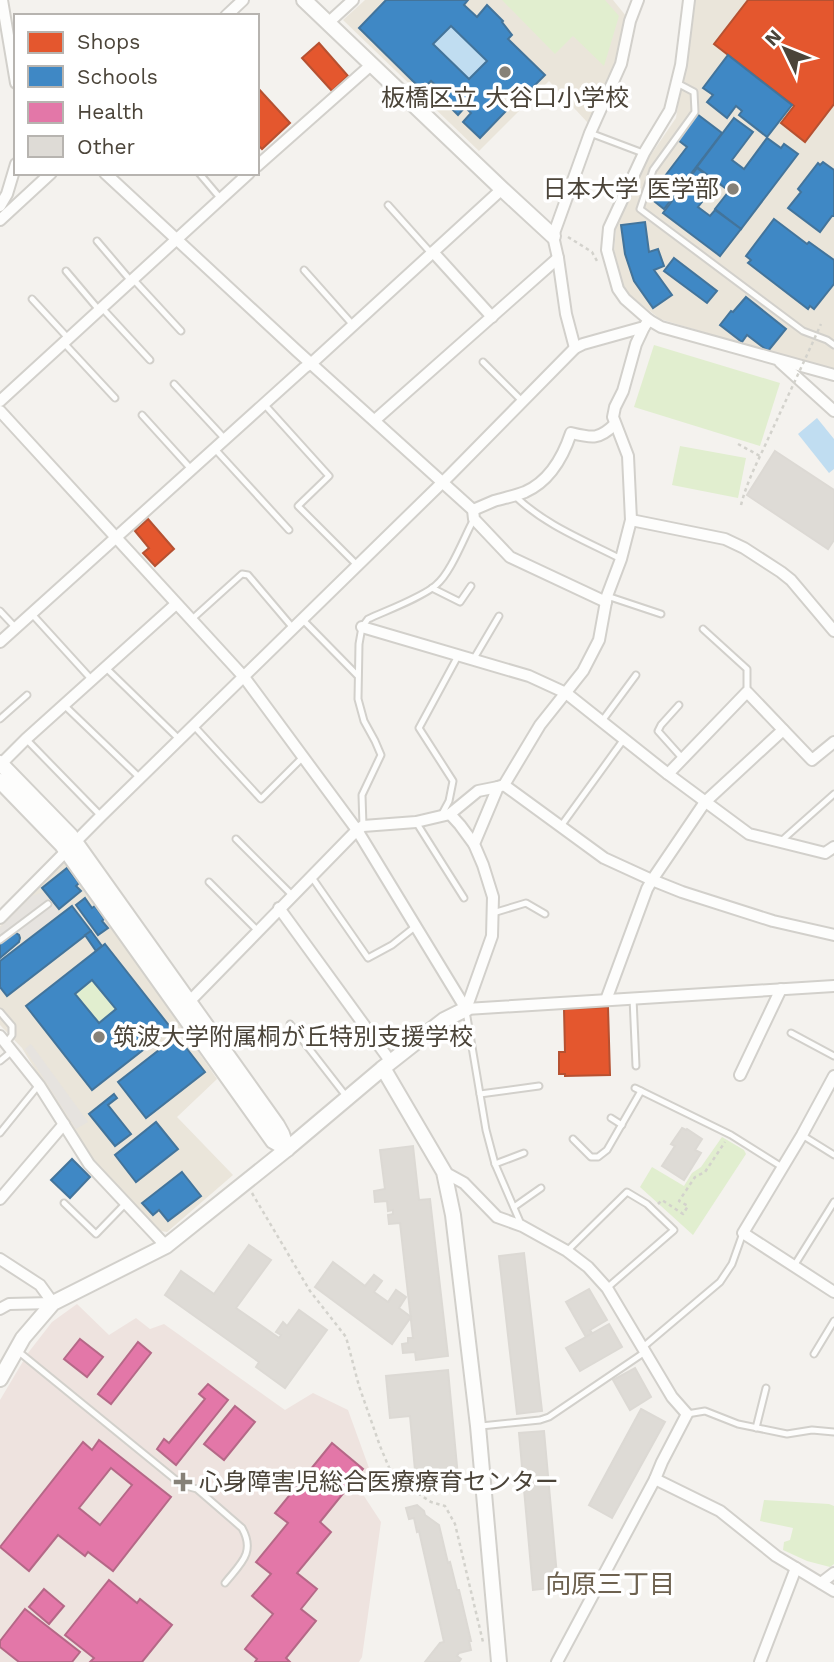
<svg xmlns="http://www.w3.org/2000/svg" width="834" height="1662" font-family="'Work Sans','Noto Sans JP',sans-serif">
<style>
.education{fill:#eae5da}
.medical{fill:#eee3df}
.green{fill:#e1eecf}
.parking{fill:#e6e3df}
.water{fill:#c0ddf1}
.shops{fill:#e4572e;stroke:#b65131;stroke-width:2}
.schools{fill:#3f88c5;stroke:#43749b;stroke-width:2;fill-rule:evenodd}
.health{fill:#e377a8;stroke:#b56887;stroke-width:2;fill-rule:evenodd}
.building{fill:#dedbd6;stroke:#dcd9d4;stroke-width:2}
.lines{fill:none;stroke-linecap:round;stroke-linejoin:round}
.service-casing{stroke:#d2d0cb;stroke-width:9}
.minor-casing{stroke:#d2d0cb;stroke-width:14}
.tertiary-casing{stroke:#d2d0cb;stroke-width:18}
.path{stroke:#d3d2cc;stroke-width:2.5;stroke-dasharray:3.5 3.5;stroke-linecap:butt}
.service{stroke:#fdfdfc;stroke-width:5}
.minor{stroke:#fdfdfc;stroke-width:10}
.tertiary{stroke:#fdfdfc;stroke-width:14}
.path-bridge{stroke:#d3d2cc;stroke-width:2.5;stroke-dasharray:3.5 3.5;stroke-linecap:butt}
.poi-dot{fill:#868178;stroke:#fff;stroke-width:2.5}
.labels{text-anchor:middle;stroke-width:7;stroke-linejoin:round;paint-order:stroke}
.poi-label{font-size:24px;fill:#4b4439;stroke:#fff;text-anchor:start}
.neighbourhood-label{font-size:26px;fill:#6e6250;stroke:#fff}
</style>
<rect width="100%" height="100%" fill="#f4f2ee"/>
<g class="education">
<polygon points="365,0 613,0 626,16 617,63 588,123 549,81 479,151 343,20"/>
<polygon points="694,0 834,0 834,369 803,362 660,319 631,296 623,285 614,250 617,220 648,159 676,118"/>
<polygon points="65,861 71,867 217,1079 177,1117 233,1175 167,1232 161,1231 90,1159 22,1048 0,1025 0,926"/>
</g>
<polygon class="medical" points="77,1304 109,1335 136,1318 150,1329 164,1324 285,1410 313,1393 348,1410 369,1468 364,1496 381,1522 362,1657 359,1662 0,1662 0,1400 28,1353 52,1322"/>
<g class="green">
<polygon points="502,0 605,0 619,16 604,66 573,36 555,54"/>
<polygon points="654,345 780,383 760,446 634,407"/>
<polygon points="680,446 746,458 738,498 672,485"/>
<polygon points="92,980 116,1009 99,1023 75,994"/>
<polygon points="722,1137 744,1150 746,1154 693,1235 640,1187 652,1167 684,1186 692,1173 701,1167"/>
<polygon points="764,1500 829,1504 834,1506 834,1564 830,1567 807,1561 783,1550 784,1542 790,1540 793,1528 760,1521"/>
</g>
<g class="parking">
<polygon points="43,892 60,913 25,940 14,927 0,937 0,928 32,896"/>
<polygon points="31,1044 88,1122 76,1129 25,1049"/>
</g>
<g class="water">
<polygon points="451,26 487,61 469,79 433,44"/>
<polygon points="817,418 834,439 834,469 829,473 798,434"/>
</g>
<g class="shops">
<polygon points="748,0 834,0 834,104 805,142 781,123 794,106 714,44"/>
<polygon points="319,43 348,76 332,91 302,58"/>
<polygon points="257,87 290,123 262,149 257,144"/>
<polygon points="148,519 174,549 155,566 143,553 149,548 135,531"/>
<polygon points="608,1007 610,1075 565,1076 565,1074 559,1074 559,1052 565,1052 564,1009"/>
</g>
<g class="schools">
<path d="M386,0H468L464,5L477,17L487,5L503,21L502,22L512,35L508,39L545,75L518,102L507,90L496,101L506,111L480,138L463,122L471,113L465,107L458,115L440,97L444,93L431,81L422,90L359,28ZM451,26L487,61L469,79L433,44Z"/>
<polygon points="728,55 792,105 767,137 739,115 742,111 736,106 727,118 707,102 713,95 703,88"/>
<polygon points="697,114 722,133 664,209 649,197 687,147 678,140"/>
<polygon points="734,118 753,132 732,160 744,169 767,138 781,148 784,144 798,154 741,229 715,209 729,191 697,167"/>
<polygon points="823,162 834,170 834,216 832,216 820,232 788,208 801,192 798,189 818,163 820,165"/>
<polygon points="697,168 717,183 698,207 710,216 715,210 741,229 720,256 663,213"/>
<polygon points="774,219 807,244 809,242 834,260 834,284 814,309 810,306 808,309 748,263 751,260 746,256"/>
<polygon points="645,222 649,252 658,249 664,266 654,270 672,295 653,308 634,281 625,254 621,225"/>
<polygon points="674,258 717,291 707,303 664,271"/>
<polygon points="746,297 786,329 768,351 747,335 742,342 720,325 731,311 733,312"/>
<polygon points="67,868 79,883 76,886 81,891 59,909 42,888"/>
<polygon points="85,898 92,908 95,906 104,919 102,921 108,928 98,935 76,905"/>
<polygon points="72,906 91,931 7,996 0,987 0,961"/>
<polygon points="91,931 102,946 96,951 85,935"/>
<polygon points="12,933 16,933 19,935 20,938 19,942 0,958 0,943"/>
<path d="M105,944L171,1028L92,1090L26,1006ZM92,980L116,1009L99,1023L75,994Z"/>
<polygon points="177,1036 205,1072 146,1118 118,1082"/>
<polygon points="114,1094 117,1098 108,1105 131,1134 115,1146 89,1114"/>
<polygon points="156,1122 178,1149 136,1182 115,1155"/>
<polygon points="72,1159 90,1177 70,1198 51,1180"/>
<polygon points="182,1172 201,1196 168,1221 159,1210 153,1215 142,1203"/>
</g>
<g class="health">
<polygon points="80,1339 103,1357 87,1377 64,1359"/>
<polygon points="138,1342 151,1353 111,1404 98,1394"/>
<polygon points="208,1384 228,1400 176,1465 157,1449 164,1439 169,1443 205,1399 199,1394"/>
<polygon points="235,1406 255,1422 224,1460 204,1444"/>
<path d="M99,1440L171,1497L113,1571L88,1552L85,1556L58,1535L29,1571L0,1547L83,1442L92,1450ZM111,1468L132,1485L100,1525L79,1508Z"/>
<polygon points="332,1443 363,1469 320,1522 331,1532 297,1573 317,1589 301,1609 316,1621 286,1658 290,1662 255,1662 257,1659 245,1649 273,1614 252,1596 271,1574 256,1562 288,1523 275,1513"/>
<polygon points="109,1580 137,1603 140,1599 172,1625 142,1662 90,1662 94,1658 65,1635"/>
<polygon points="44,1589 64,1606 49,1624 29,1607"/>
<polygon points="25,1609 80,1652 72,1662 19,1662 0,1647 0,1641"/>
</g>
<g class="building">
<polygon points="775,451 834,490 834,540 828,549 747,495"/>
<polygon points="682,1128 686,1130 687,1129 702,1139 695,1150 701,1153 684,1180 662,1166 675,1146 671,1144"/>
<polygon points="413,1146 419,1200 430,1199 448,1356 416,1360 415,1352 403,1353 402,1344 408,1343 408,1338 413,1338 400,1223 389,1224 388,1215 393,1214 393,1210 388,1211 387,1201 375,1202 374,1191 385,1189 380,1150"/>
<polygon points="249,1245 271,1260 236,1308 279,1338 281,1335 276,1332 283,1322 287,1326 299,1310 327,1330 285,1388 256,1367 259,1362 165,1295 181,1271 214,1294"/>
<polygon points="524,1253 542,1411 517,1414 499,1256"/>
<polygon points="333,1262 365,1286 374,1275 382,1281 374,1292 388,1302 396,1290 406,1297 399,1308 411,1317 392,1344 315,1287"/>
<polygon points="589,1289 607,1320 590,1330 592,1333 586,1337 566,1302"/>
<polygon points="609,1324 622,1347 580,1371 566,1348"/>
<polygon points="635,1368 651,1397 630,1410 613,1380"/>
<polygon points="448,1370 458,1477 416,1481 410,1416 390,1418 386,1376"/>
<polygon points="641,1409 665,1422 612,1518 589,1505"/>
<polygon points="544,1431 558,1587 533,1590 519,1433"/>
<polygon points="417,1505 424,1511 425,1515 439,1525 448,1563 450,1562 457,1590 459,1590 471,1641 469,1641 471,1650 459,1653 457,1656 461,1659 459,1662 425,1662 440,1643 444,1642 419,1531 417,1532 414,1518 409,1519 406,1508"/>
</g>
<g class="lines">
<g class="service-casing">
<g id="service">
<polyline points="677,83 694,92 695,112 653,170 640,209 803,331 827,340 834,345"/>
<polyline points="590,133 643,153"/>
<polyline points="199,173 221,199"/>
<polyline points="388,205 431,253"/>
<polyline points="97,241 131,281"/>
<polyline points="304,270 353,325"/>
<polyline points="66,271 99,310"/>
<polyline points="133,279 181,331"/>
<polyline points="32,299 68,338"/>
<polyline points="102,308 150,360"/>
<polyline points="63,342 115,398"/>
<polyline points="483,362 523,402"/>
<polyline points="174,384 225,439"/>
<polyline points="264,404 329,476 298,506 357,565"/>
<polyline points="142,415 191,469"/>
<polyline points="214,448 289,530"/>
<path d="M515,496C545,525 584,540 621,559"/>
<polyline points="432,588 460,602 471,586"/>
<polyline points="607,596 661,614"/>
<polyline points="0,611 15,627"/>
<polyline points="31,613 92,680"/>
<polyline points="191,620 242,574 248,575 293,628"/>
<polyline points="303,620 357,675"/>
<polyline points="703,629 747,669 747,692"/>
<polyline points="473,660 499,616"/>
<polyline points="106,668 179,739"/>
<polyline points="64,705 140,778"/>
<polyline points="679,705 661,725 658,731 683,759"/>
<polyline points="0,719 27,695"/>
<polyline points="602,721 636,675"/>
<polyline points="194,726 261,799 302,758"/>
<polyline points="26,739 101,816"/>
<polyline points="442,814 449,801 453,781 419,728 458,656"/>
<polyline points="416,822 464,898"/>
<path d="M363,826L362,795L381,755L375,741L364,721L358,699L359,644L362,627L368,619C385,611 423,597 436,585C451,573 464,537 474,519"/>
<polyline points="561,826 624,739"/>
<polyline points="236,839 292,895"/>
<polyline points="780,842 834,794"/>
<polyline points="311,876 368,958 392,945 416,926"/>
<polyline points="209,882 258,931"/>
<polyline points="493,913 526,903 545,914"/>
<polyline points="0,940 48,904"/>
<polyline points="633,998 636,1066"/>
<polyline points="466,1011 486,1130 495,1164 521,1224"/>
<polyline points="0,1012 12,1026 12,1035 6,1043"/>
<polyline points="290,1024 346,1096"/>
<polyline points="791,1033 834,1056"/>
<polyline points="0,1061 11,1052"/>
<polyline points="635,1088 731,1135 782,1167"/>
<polyline points="480,1094 539,1086"/>
<polyline points="611,1118 622,1125"/>
<polyline points="0,1133 38,1086"/>
<polyline points="802,1135 834,1155"/>
<polyline points="573,1139 591,1157 598,1157 607,1150 641,1091"/>
<polyline points="495,1164 524,1153"/>
<polyline points="64,1203 96,1234 126,1203"/>
<polyline points="514,1207 541,1188"/>
<polyline points="567,1251 627,1192 647,1204 674,1230 607,1288"/>
<polyline points="794,1266 834,1202"/>
<polyline points="642,1348 720,1282 732,1264 743,1233"/>
<path d="M19,1352L182,1485L197,1489L242,1528C256,1553 240,1564 225,1583"/>
<polyline points="814,1354 834,1321"/>
<polyline points="687,1414 705,1411 738,1424 787,1434 812,1430 834,1432"/>
<polyline points="481,1426 540,1420 549,1417 645,1352"/>
<polyline points="756,1428 766,1388"/>
</g>
</g>
<g class="minor-casing">
<g id="minor">
<polyline points="2,0 16,83"/>
<polyline points="226,16 243,0"/>
<polyline points="328,23 353,0"/>
<polyline points="257,166 371,65"/>
<polyline points="105,173 297,351 473,510 474,519 510,557 606,602"/>
<polyline points="0,206 7,194 16,164"/>
<polyline points="0,220 51,173"/>
<polyline points="433,252 492,317"/>
<polyline points="649,320 625,299 618,289 607,250 609,228 644,153 670,110 681,65 689,0"/>
<polyline points="575,348 566,314 558,258 553,236 590,133 621,64 630,21 638,0"/>
<polyline points="780,362 834,411"/>
<polyline points="0,401 249,173"/>
<polyline points="0,411 244,677 357,830 466,1009"/>
<polyline points="375,420 558,258"/>
<path d="M473,510C480,507 487,504 494,501C504,498 515,496 525,492C550,481 563,457 571,433C592,438 599,440 615,424"/>
<polyline points="631,520 725,539 744,548 781,572 791,580 834,631"/>
<polyline points="362,627 529,676 566,693 668,774 749,834 825,853 834,847"/>
<polyline points="0,642 304,368 314,361 502,189"/>
<polyline points="1,764 26,739 176,604"/>
<polyline points="668,774 747,692 812,760 834,742"/>
<polyline points="504,785 604,858 652,880 682,892 773,921 834,935"/>
<polyline points="450,814 460,825 474,844"/>
<polyline points="279,908 391,1062"/>
<polyline points="0,918 101,816 450,475 575,348 583,344 644,327 649,320 661,327 834,375"/>
<polyline points="606,1000 647,889 652,880 705,802 783,730"/>
<polyline points="186,1005 357,830 363,826 416,822 450,814 478,791 498,787"/>
<polyline points="466,1009 492,936 493,897 483,865 474,844 498,787 504,785 540,725 583,671 599,640 607,596 621,559 631,520 628,456 613,417 615,407 623,391 636,344 644,327"/>
<polyline points="466,1009 834,986"/>
<polyline points="0,1036 39,1085 89,1164 166,1246"/>
<polyline points="740,1075 781,989"/>
<polyline points="834,1076 802,1135 743,1233 834,1292"/>
<polyline points="444,1172 464,1183 497,1217 522,1226 567,1251 588,1267 607,1288 672,1397 687,1414 662,1462 655,1479 557,1662"/>
<polyline points="0,1199 64,1124"/>
<polyline points="0,1259 40,1285 53,1303"/>
<polyline points="0,1309 9,1304 53,1303"/>
<polyline points="655,1479 720,1511 776,1556 834,1591"/>
<polyline points="821,1583 834,1573"/>
<polyline points="760,1662 796,1568"/>
</g>
</g>
<g class="tertiary-casing">
<g id="tertiary">
<polyline points="304,0 502,189 553,236"/>
<polyline points="0,763 71,836 277,1125 282,1134 287,1149"/>
<polyline points="0,781 62,845 273,1141 287,1149"/>
<polyline points="383,1068 444,1172 453,1215 478,1426 499,1662"/>
<polyline points="0,1379 23,1338 53,1303 166,1246 287,1149 383,1068 444,1020 466,1009"/>
</g>
</g>
<g class="path">
<polyline points="568,237 592,252 597,261"/>
<polyline points="738,444 760,456"/>
<polyline points="252,1193 310,1291 346,1337 359,1386 380,1446 393,1477 431,1502 445,1506 455,1524 483,1642"/>
<polyline points="658,1204 662,1200 683,1214 688,1206 679,1201 695,1177 705,1172 725,1142"/>
</g>
<use href="#service" class="service"/>
<use href="#minor" class="minor"/>
<use href="#tertiary" class="tertiary"/>
<path class="path-bridge" d="M741,505C747,481 758,461 768,439C786,400 804,362 821,324"/>
</g>
<g class="poi-dot">
<circle cx="505" cy="72" r="7"/>
<circle cx="733" cy="189" r="7"/>
<circle cx="99" cy="1037" r="7"/>
<path d="M179.5 1471.5h7v7h7v7h-7v7h-7v-7h-7v-7h7z"/>
</g>
<g class="labels">
<g class="poi-label">
<text x="505" y="106" text-anchor="middle">板橋区立 大谷口小学校</text>
<text x="719" y="197" text-anchor="end">日本大学 医学部</text>
<text x="113" y="1045">筑波大学附属桐が丘特別支援学校</text>
<text x="199" y="1490">心身障害児総合医療療育センター</text>
</g>
<g class="neighbourhood-label">
<text x="610" y="1593">向原三丁目</text>
</g>
</g>
<rect x="14" y="14" width="245" height="161" fill="#ffffff" stroke="#b7b4b0" stroke-width="2"/>
<rect x="28" y="32" width="35" height="21" fill="#e4572e" stroke="#b7b4b0" stroke-width="2"/>
<text x="77" y="49" font-size="21" fill="#4b4439">Shops</text>
<rect x="28" y="66" width="35" height="21" fill="#3f88c5" stroke="#b7b4b0" stroke-width="2"/>
<text x="77" y="84" font-size="21" fill="#4b4439">Schools</text>
<rect x="28" y="102" width="35" height="21" fill="#e377a8" stroke="#b7b4b0" stroke-width="2"/>
<text x="77" y="119" font-size="21" fill="#4b4439">Health</text>
<rect x="28" y="136" width="35" height="21" fill="#dedbd6" stroke="#b7b4b0" stroke-width="2"/>
<text x="77" y="154" font-size="21" fill="#4b4439">Other</text>
<g transform="translate(785 49) rotate(313)" stroke="#ffffff" stroke-width="5" paint-order="stroke">
<path d="M0-5L12 26L0 18L-12 26Z" fill="#4b4439"/>
<text y="-10" font-size="19" font-weight="bold" text-anchor="middle" fill="#4b4439">N</text>
</g>
</svg>
